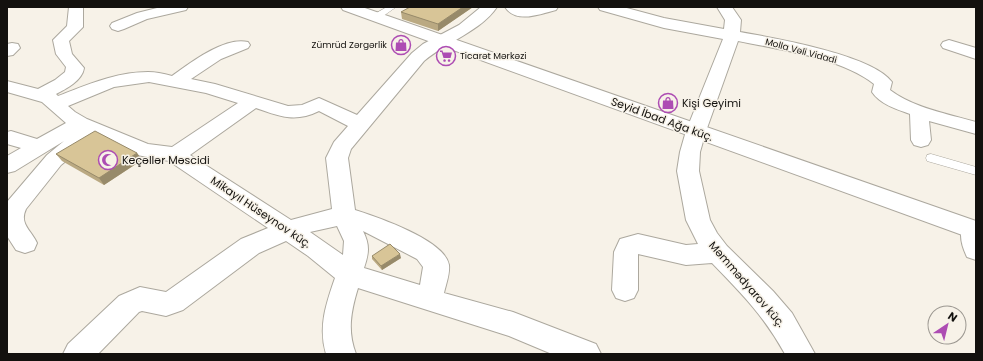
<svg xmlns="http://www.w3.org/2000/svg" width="983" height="361" font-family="Poppins,sans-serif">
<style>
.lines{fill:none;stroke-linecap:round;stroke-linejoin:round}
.lane-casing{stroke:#aca89e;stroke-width:1}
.street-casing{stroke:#aca89e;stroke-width:2}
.secondary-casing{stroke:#aca89e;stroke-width:2}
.lane{fill:#fff;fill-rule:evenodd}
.street{fill:#fff;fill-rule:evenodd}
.secondary{fill:#fff;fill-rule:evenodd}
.wall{fill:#baa982}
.shaded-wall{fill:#978a6a}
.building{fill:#d8c597;stroke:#978a6a}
.labels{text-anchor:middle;stroke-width:3;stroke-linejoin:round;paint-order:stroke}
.far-poi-label{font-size:9px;fill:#13110e;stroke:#f7f2e8;text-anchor:end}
.far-street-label{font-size:9px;fill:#13110e;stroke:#f7f2e8}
.poi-label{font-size:11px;fill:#13110e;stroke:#f7f2e8;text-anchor:start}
.street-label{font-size:11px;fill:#13110e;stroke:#f7f2e8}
</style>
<rect width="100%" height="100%" fill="#f7f2e8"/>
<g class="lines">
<g class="lane-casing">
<g id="lane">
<polygon points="387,7 396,7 379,19 373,19 373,15"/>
<polygon points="931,154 976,167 976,175 927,161 926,158 927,155"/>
</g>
</g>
<g class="street-casing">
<g id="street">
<path d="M69,7H83V27L69,41L72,54L84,68C82,81 66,89 56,94L58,96C87,85 116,72 148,72C156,72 165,74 172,76C190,63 225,36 248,42L250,45L248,48L221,59L191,79L215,84L288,106L302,105L319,98L357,115L412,53L423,44L459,25L481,7H497C481,31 446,42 424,61L351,149L348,158L355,210C377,217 445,240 449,265C450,274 446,284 444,293L513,312L596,344L601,354H552L509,336L358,288C351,311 347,331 356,354H326C318,327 326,304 335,278L308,256L286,241L259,253L183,310L166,316L142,311L139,312L98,354H63L68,344L119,296L140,287L166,292L241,239L268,228L169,161L137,155L95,137L61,165L26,209C19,224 31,230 37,243L34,250L25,253L16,250L7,236V202L47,155L64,141L15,171L7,173V156L21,148L7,144V132L11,131L37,139L66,123L42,102L7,92V81L38,89L55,80L65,72L66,67L56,54L53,40L67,26ZM149,82L206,93L238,103L172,147L148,144L87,119L75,112L68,106L114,87ZM256,108C279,116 295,123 319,111L348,126L334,142L326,158L332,209L291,220L190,155ZM337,226L344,241L343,255L310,232ZM363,231L417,259L423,267L420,285L364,268C369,253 370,245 363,231Z"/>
<polygon points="161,7 188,7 186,10 147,19 124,29 118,31 112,29 110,26 112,23 137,13"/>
<path d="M505,7H558L556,10C540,14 516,24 505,7Z"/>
<path d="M598,7H623L664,18L724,29L725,20L717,7H732L741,20L740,32C774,38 873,55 892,82L890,90C914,108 948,114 976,122V134L929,121L931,140L928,145L921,147L914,145L911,140L910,114C896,109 880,104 872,92L874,84C841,58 778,49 738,41L706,131L700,152L699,171L710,220L717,233L727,246L773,291L792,313L815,354H785C764,316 742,294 712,263L686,265L638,254V290L634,298L625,301L616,298L612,290L614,252L620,239L638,234L686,245L698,244L686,220L677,171L680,152L686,131L723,39L664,28L600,10Z"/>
<polygon points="949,40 976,48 976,59 943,48 941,45 943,42"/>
<polygon points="12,43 18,44 20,48 13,55 7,56 7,44"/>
<path d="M972,221L976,222V260L967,257C962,247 958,234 964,223Z"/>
</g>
</g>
<g class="secondary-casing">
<polygon id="secondary" points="341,7 362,7 976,221 976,240 343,10"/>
</g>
<use href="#lane" class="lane"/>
<use href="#street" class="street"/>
<use href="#secondary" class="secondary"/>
</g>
<g class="wall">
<polygon points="410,7 473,7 438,31 402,19 401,12"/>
<polygon points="137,153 142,160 104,185 62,161 56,154"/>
<polygon points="372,256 401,258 382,270 372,259"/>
</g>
<g class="shaded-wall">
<polygon points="463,7 473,7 438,31 438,24"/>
<polygon points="137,153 142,160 104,185 99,178"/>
<polygon points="400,254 401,258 382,270 381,266"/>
</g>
<g class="building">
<polygon points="410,7 463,7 438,24 401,12"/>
<polygon points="95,131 137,153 99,178 56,154"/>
<polygon points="390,244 400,254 381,266 372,256"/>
</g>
<defs>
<g id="shop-ring" transform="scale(1)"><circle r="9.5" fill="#f7f2e8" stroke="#ad4cb3" stroke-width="1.5"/><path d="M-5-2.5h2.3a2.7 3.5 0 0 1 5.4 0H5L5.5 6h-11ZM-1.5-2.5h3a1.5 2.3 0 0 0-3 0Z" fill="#ad4cb3"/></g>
<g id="supermarket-ring" transform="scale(1)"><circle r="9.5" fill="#f7f2e8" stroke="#ad4cb3" stroke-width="1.5"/><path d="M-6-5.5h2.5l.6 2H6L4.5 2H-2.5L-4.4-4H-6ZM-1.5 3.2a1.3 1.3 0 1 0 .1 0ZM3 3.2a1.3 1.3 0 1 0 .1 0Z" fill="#ad4cb3"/></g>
<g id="mosque-ring" transform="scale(1)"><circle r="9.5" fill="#f7f2e8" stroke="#ad4cb3" stroke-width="1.5"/><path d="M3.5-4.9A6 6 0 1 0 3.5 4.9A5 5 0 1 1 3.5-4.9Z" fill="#ad4cb3"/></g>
</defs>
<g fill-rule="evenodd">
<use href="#shop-ring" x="401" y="45"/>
<use href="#supermarket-ring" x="446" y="56"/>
<use href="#shop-ring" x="668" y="103"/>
<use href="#mosque-ring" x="108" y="160"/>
</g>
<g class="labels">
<g class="far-poi-label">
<text x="387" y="48">Zümrüd Zərgərlik</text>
<text x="460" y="59" text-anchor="start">Ticarət Mərkəzi</text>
</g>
<g class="far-street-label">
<text transform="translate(801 51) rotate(15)" y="3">Molla Vəli Vidadi</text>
</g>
<g class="poi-label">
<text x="682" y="107">Kişi Geyimi</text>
<text x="122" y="164">Keçəllər Məscidi</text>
</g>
<g class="street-label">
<text transform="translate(662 119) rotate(20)" y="4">Seyid İbad Ağa küç.</text>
<text transform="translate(261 212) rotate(34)" y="4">Mikayıl Hüseynov küç.</text>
<text transform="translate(747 284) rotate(49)" y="4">Məmmədyarov küç.</text>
</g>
</g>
<rect width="983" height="361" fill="none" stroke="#13110e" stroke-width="16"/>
<g transform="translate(947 325) rotate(35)"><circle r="19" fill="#f7f2e8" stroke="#9c9891"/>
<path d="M0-3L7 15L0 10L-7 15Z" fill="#ad4cb3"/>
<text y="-6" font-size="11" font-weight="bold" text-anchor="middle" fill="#13110e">N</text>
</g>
</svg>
